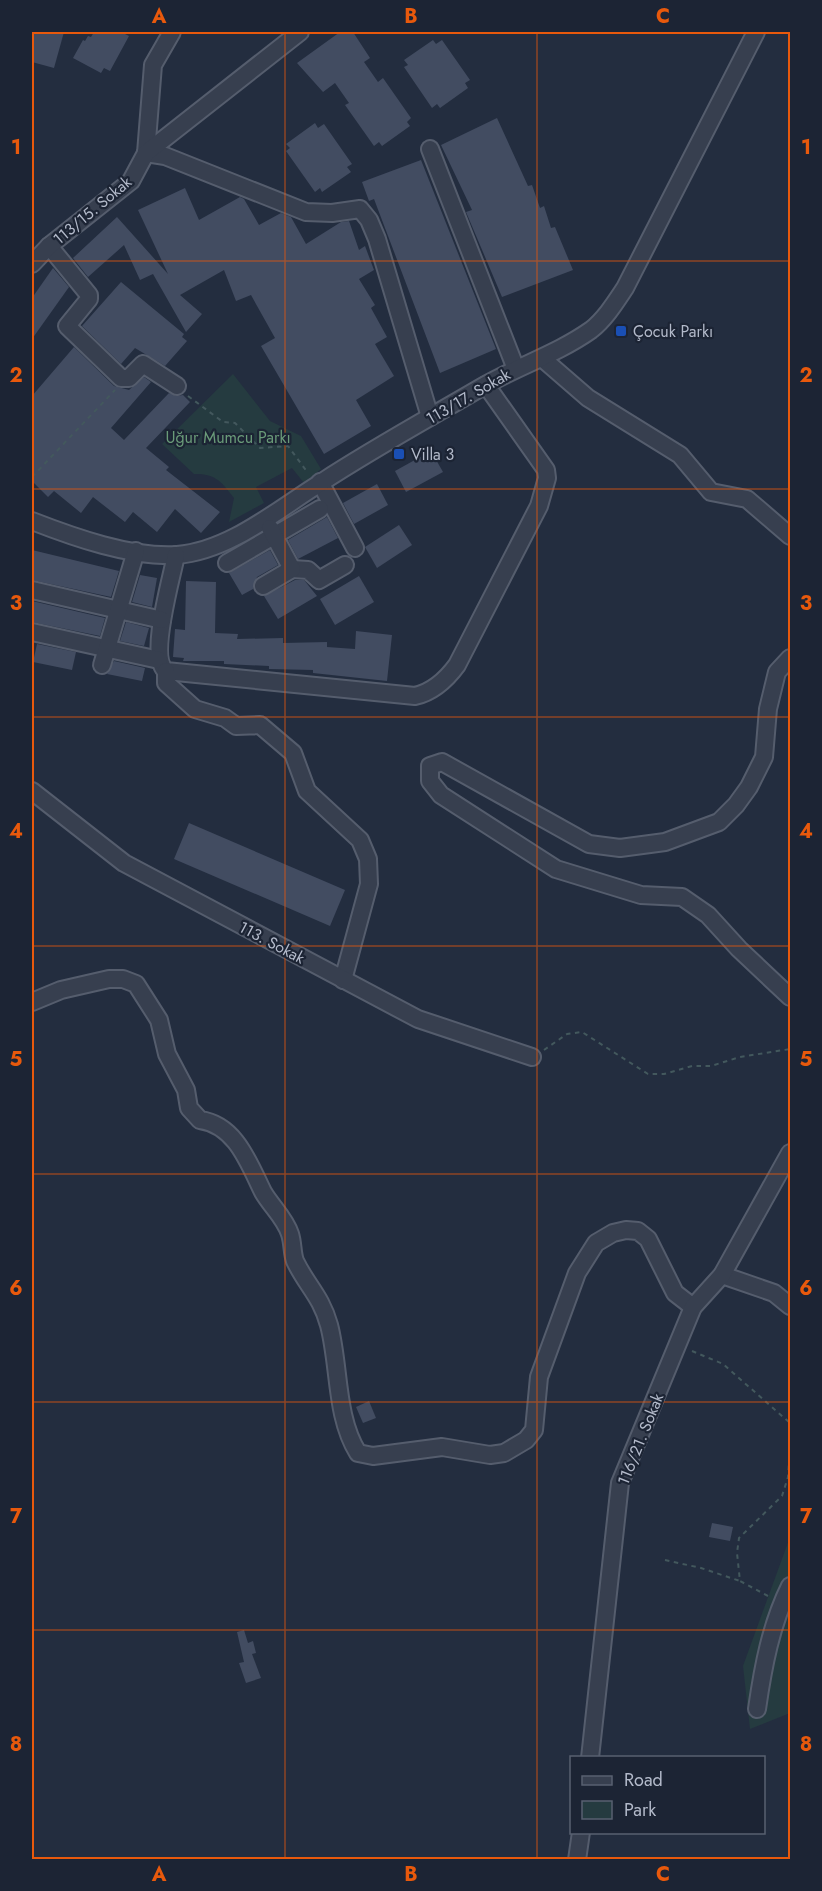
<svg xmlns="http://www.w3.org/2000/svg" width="822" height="1891" font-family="Jost,sans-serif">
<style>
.green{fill:#253b40}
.building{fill:#424c61}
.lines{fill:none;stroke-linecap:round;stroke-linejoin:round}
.minor-casing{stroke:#555d6d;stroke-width:20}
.path{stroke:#43585d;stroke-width:2;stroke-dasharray:4.5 4.5;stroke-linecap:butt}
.minor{stroke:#373f4f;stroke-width:16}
.grid{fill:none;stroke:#e8590c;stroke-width:1.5;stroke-opacity:0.55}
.transit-dot{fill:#1a4fb4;stroke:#1c2434;stroke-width:2}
.labels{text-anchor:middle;stroke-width:4.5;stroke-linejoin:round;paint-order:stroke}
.street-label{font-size:16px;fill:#b3baca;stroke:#1c2434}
.poi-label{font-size:16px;fill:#b3baca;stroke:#1c2434;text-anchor:start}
.park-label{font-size:16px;fill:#6a9b79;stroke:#1c2434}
.neatline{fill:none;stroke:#e8590c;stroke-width:2}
.grid-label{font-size:20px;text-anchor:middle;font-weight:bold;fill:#e8590c}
</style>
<rect width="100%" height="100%" fill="#232d3f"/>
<g class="green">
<path d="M233,374L270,421L301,436L321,469L304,483L292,468L256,487L264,503L229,522L234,498C222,482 215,473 194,474L162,444Z"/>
<polygon points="790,1537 790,1713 750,1729 743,1666"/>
</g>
<g class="building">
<polygon points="32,32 64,32 54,68 32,62"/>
<polygon points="94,32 121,32 129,36 110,71 104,68 101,73 73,58 83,40 85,41 88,36 91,37"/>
<polygon points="340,32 353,32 370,58 364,62 378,82 383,78 411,118 407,122 410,126 382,146 379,142 374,146 345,105 349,103 335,83 323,92 297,63"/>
<polygon points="433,40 436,44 442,40 470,80 465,83 468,88 440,108 437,104 432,108 404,67 408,65 404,60"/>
<polygon points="497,118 528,186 532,185 540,208 544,206 551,228 555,227 573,270 502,297 466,212 472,210 441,145"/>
<polygon points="315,123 318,128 324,124 352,164 347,167 351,172 322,192 320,188 315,192 286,151 290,148 286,144"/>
<polygon points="421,160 496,349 440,373 374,199 369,201 362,182"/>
<polygon points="185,188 199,220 240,197 244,199 259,225 281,213 291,217 306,244 341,222 349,221 359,250 365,246 374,270 359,279 375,305 371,308 387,337 375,344 394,376 356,400 371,426 324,454 261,346 275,338 251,295 236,301 224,270 180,295 202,314 186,332 153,274 140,280 124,245 88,277 73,258 117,217 168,274 138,210"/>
<polygon points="53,268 69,287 32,339 32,298"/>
<polygon points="121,282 184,334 182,337 187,341 165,366 135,348 121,364 82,326"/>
<polygon points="74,347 114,386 129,390 144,377 151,382 111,428 124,440 169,393 176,396 183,395 190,402 146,448 169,467 166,470 220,512 201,533 175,509 157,532 133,512 125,522 93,497 81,513 54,491 48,497 32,481 32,396"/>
<polygon points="431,451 443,472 406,492 395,471"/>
<polygon points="377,484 388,505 354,524 343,503"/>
<polygon points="327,517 338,538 298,559 288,540"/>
<polygon points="399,525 412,545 377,568 365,547"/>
<polygon points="32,550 119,571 111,597 32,580"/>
<polygon points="270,550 278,565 257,577 253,589 242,595 229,573"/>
<polygon points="140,575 157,578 152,607 132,602"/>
<polygon points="359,576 374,602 335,625 320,599"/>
<polygon points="295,580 304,580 317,596 278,619 264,596"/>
<polygon points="186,581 216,582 215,633 238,634 237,639 283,638 283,643 327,642 327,647 355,649 356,631 392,635 387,681 313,673 313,670 269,669 269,666 224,664 224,661 183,661 184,658 173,657 175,629 185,630"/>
<polygon points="32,601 105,618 100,636 32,622"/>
<polygon points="126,622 149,628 144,646 120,641"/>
<polygon points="37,644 76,652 72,670 33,662"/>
<polygon points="114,661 145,668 142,681 107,674"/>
<polygon points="189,823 345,890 330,926 174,859"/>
<polygon points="369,1401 376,1418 363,1423 356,1407"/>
<polygon points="712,1523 733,1527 730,1541 709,1537"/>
<polygon points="244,1630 248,1643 253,1641 256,1653 252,1654 261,1678 246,1683 239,1663 244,1662 237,1632"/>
</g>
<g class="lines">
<g class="minor-casing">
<g id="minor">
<polyline points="430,149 516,369"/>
<polyline points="146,153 165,156 306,212 332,213 360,209 369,220 377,239 430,417"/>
<polyline points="146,153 153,65 172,32"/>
<polyline points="49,246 89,295 89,299 67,326 121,378 129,378 143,364 177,386"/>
<polyline points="32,264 49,246 131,181 146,153 300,32"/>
<polyline points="543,359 588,398 680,455 711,492 747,499 790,536"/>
<polyline points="320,482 355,548"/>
<path d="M32,521C73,537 132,558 177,555C230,551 278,509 322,482C374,448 429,418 482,387C518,366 557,354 591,330C605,319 615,303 625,288L756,32"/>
<path d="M176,555C172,577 148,657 166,671L415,696C433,692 446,680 457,665L539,506L547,478L546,470L486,385"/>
<polyline points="227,563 320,509"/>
<polyline points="292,569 308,570 319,580 345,565"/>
<polyline points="263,586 292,569 270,528"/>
<polyline points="32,590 162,620"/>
<polyline points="32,632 159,660"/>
<polyline points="790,658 777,672 768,709 764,757 749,787 736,805 719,822 665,842 620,848 589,844 442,762 430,766 430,781 441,795 556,869 641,895 682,897 708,915 739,949 790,997"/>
<polyline points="102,665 136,551"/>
<polyline points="166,671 166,683 195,709 225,718 236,726 260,725 293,753 307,791 360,840 368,859 369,884 343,980"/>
<polyline points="32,791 124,863 418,1019 532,1057"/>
<path d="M32,1002L61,990L109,979H123L136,984L159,1020L167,1054L186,1090L189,1108L200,1120C236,1125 249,1164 263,1192C271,1206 285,1218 290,1234C293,1243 292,1253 295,1261C307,1286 321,1296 329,1325C340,1367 335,1416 358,1453L373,1456L442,1447L490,1455L504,1453L526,1440L534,1430L539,1377L577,1273L596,1243L613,1233L626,1230L638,1231L648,1239L675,1293L693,1307"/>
<polyline points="722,1275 774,1293 790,1306"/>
<path d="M757,1709C763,1667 771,1624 790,1586"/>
<polyline points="590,1758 620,1483 693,1307 722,1275 790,1153"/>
<polyline points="577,1860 581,1832"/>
</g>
</g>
<g class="path">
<polyline points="188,396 223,422 235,423 260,448 288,446 308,473"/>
<polyline points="32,477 115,390"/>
<polyline points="544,1050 567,1034 582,1032 648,1074 664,1074 692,1066 711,1066 740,1057 790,1049"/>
<polyline points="692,1351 723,1364 790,1423"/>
<polyline points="665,1560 701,1568 740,1581"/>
<polyline points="768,1596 740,1581 737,1553 739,1538 782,1496 788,1477 790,1448"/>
</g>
<use href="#minor" class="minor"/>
</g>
<path class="grid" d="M285,32V1860M537,32V1860M32,261H790M32,489H790M32,717H790M32,946H790M32,1174H790M32,1402H790M32,1630H790"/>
<g class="transit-dot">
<rect x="615" y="325" width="12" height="12" rx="3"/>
<rect x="393" y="448" width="12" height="12" rx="3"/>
</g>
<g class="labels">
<g class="street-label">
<text transform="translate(92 210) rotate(-40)" y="6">113/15. Sokak</text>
<text transform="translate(468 396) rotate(-30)" y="6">113/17. Sokak</text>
<text transform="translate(272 942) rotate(28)" y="6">113. Sokak</text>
<text transform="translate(640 1439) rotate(-68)" y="6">116/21. Sokak</text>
</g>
<g class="poi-label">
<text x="633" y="337">Çocuk Parkı</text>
<text x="411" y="460">Villa 3</text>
</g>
<g class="park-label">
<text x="228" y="443">Uğur Mumcu Parkı</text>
</g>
</g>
<rect width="822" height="1891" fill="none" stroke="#1c2434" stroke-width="66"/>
<rect x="570" y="1756" width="195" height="78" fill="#1c2434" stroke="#586070" stroke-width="1.5"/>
<rect x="582" y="1776" width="30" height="9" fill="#373f4f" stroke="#586070" stroke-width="1.5"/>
<text x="624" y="1786" font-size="18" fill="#b3baca">Road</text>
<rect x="582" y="1801" width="30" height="18" fill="#253b40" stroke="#586070" stroke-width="1.5"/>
<text x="624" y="1816" font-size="18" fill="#b3baca">Park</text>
<rect x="33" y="33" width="756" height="1825" class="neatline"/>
<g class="grid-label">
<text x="159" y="23">A</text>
<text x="411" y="23">B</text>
<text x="663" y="23">C</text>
<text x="16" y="154">1</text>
<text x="806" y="154">1</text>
<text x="16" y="382">2</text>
<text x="806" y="382">2</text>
<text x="16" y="610">3</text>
<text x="806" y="610">3</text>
<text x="16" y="838">4</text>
<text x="806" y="838">4</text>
<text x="16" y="1066">5</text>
<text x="806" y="1066">5</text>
<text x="16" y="1295">6</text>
<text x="806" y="1295">6</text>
<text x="16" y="1523">7</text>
<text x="806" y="1523">7</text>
<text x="16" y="1751">8</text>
<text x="806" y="1751">8</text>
<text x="159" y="1881">A</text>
<text x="411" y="1881">B</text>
<text x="663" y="1881">C</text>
</g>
</svg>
